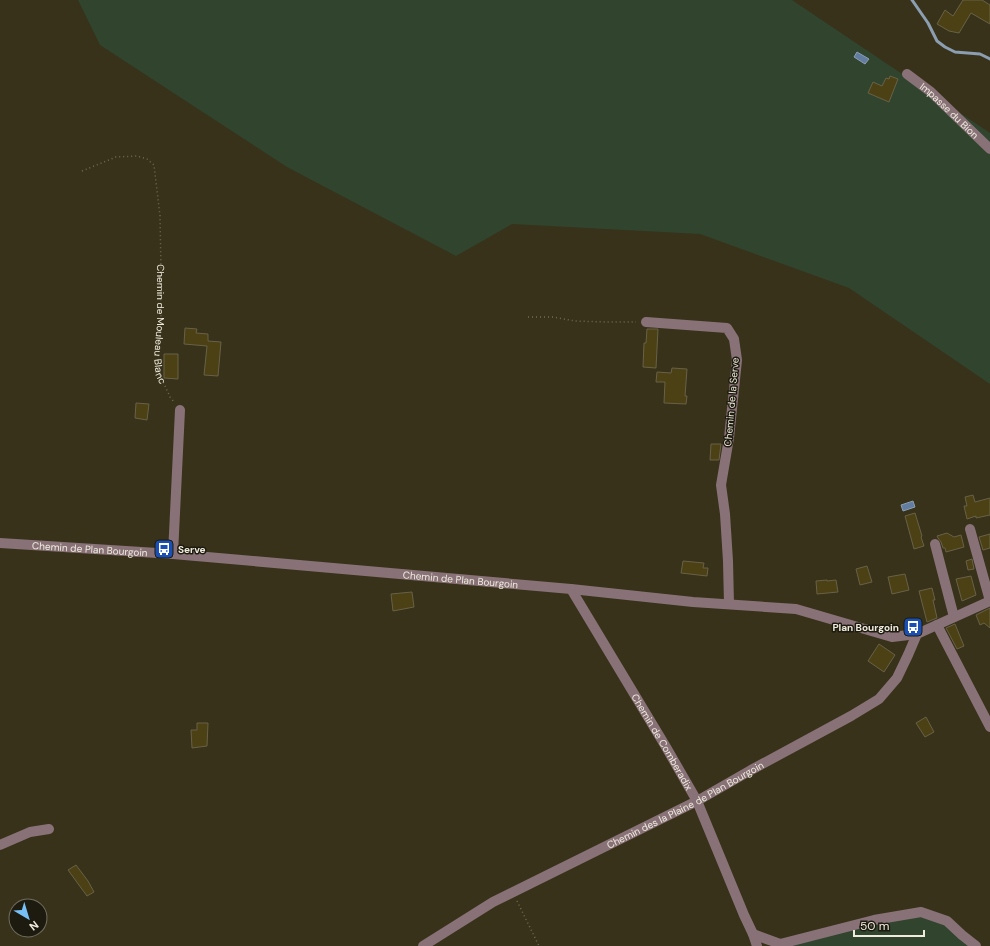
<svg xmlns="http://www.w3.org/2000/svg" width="990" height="946" font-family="'DM Sans',sans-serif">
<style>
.green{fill:#31442e}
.water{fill:#627da0;stroke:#8c9eb2}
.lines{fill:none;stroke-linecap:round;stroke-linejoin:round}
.stream{stroke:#8c9eb2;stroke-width:3}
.building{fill:#4c4115;stroke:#686148}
.path{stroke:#716c57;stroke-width:1.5;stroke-dasharray:1 3;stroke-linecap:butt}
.minor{stroke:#887278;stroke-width:10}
.labels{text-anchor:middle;stroke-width:3;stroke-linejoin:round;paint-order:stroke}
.street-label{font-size:10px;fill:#efebdd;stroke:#1d1a0f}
.poi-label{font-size:10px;font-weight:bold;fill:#efebdd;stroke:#1d1a0f;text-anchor:start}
</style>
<rect width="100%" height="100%" fill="#38321a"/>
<g class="green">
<polygon points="78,0 792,0 990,133 990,384 849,288 700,234 512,224 456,256 287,167 100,45"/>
<polygon points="921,912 947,921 976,946 780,946"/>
</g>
<g class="water">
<polygon points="857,52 869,59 865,64 854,57"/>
<polygon points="913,501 915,507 903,511 901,505"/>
</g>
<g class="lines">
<polyline class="stream" points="912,0 928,23 937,41 945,47 955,52 980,54 990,59"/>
</g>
<g class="building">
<polygon points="963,0 982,0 990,5 990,24 971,13 959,33 949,31 937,24 945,10 953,16"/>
<polygon points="890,76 898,79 889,102 868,93 873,82 882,86 886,78 889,79"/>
<polygon points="185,328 197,329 196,333 208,334 208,341 221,342 218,376 204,375 207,346 184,344"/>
<polygon points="647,329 658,329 656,368 643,367 644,343 646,343"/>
<polygon points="164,354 178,354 178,379 164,378"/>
<polygon points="672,368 687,369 685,396 687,396 686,404 664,403 665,382 656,382 657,372 671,373"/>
<polygon points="136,403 149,404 147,420 135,418"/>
<polygon points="711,444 721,444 719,460 710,460"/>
<polygon points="973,495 975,502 990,498 990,515 976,518 976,516 967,519 964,506 967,506 965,497"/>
<polygon points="915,513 922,536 921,537 924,546 914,549 905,516"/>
<polygon points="947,533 954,537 961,535 964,547 946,552 945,548 943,548 941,542 938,538 937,536"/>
<polygon points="990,534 990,548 983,550 979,537"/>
<polygon points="972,559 974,569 968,570 966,561"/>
<polygon points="683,561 704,563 703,568 708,568 707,576 681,573"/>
<polygon points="867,566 872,582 860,585 856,569"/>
<polygon points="905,574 909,590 892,594 888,577"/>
<polygon points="971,576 976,595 962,601 956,579"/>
<polygon points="827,580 827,581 836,580 838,592 817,594 816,581"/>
<polygon points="932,588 935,600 933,600 937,618 927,622 919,591"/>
<polygon points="412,592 414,607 393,611 391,594"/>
<polygon points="990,608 990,628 984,623 980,625 976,615"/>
<polygon points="955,624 964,646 957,649 946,628"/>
<polygon points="879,644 895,655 884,672 868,661"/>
<polygon points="926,717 934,732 925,737 916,723"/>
<polygon points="197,723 208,723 207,746 192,748 191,730 197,730"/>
<polygon points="76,865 88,881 94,892 87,896 68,870"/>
</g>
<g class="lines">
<g class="path">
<path id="s1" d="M82,171L116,157L137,156L147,159L154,165L160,216L161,269V324L158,358L160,375L170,397L175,403"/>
<polyline points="528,317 553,317 575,321 607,322 636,322"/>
<polyline points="517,901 539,946"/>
</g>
<g class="minor">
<path id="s2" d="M907,74L931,92L990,149"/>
<polyline points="646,322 727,328 734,339 737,360 729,438 721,485 725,514 728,561 729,604"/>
<polyline points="970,529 990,601"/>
<path id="s3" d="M0,543L173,554L571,589L693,602L796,609L892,637L917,634L990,601"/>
<polyline points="935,544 954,617"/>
<polyline points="173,554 180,410"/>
<path id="s4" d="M571,589L666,747L697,801L723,864L744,915L753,934L757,946"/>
<polyline points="937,625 990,727"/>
<polyline points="0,845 30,832 49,829"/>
<polyline points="753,934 780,944 874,920 921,912 947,921 962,935 976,946"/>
<path id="s5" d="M423,946L493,902L697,801L751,770L851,716L879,699L897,678L908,655L917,634"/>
</g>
</g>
<defs>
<g id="bus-square" transform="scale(1)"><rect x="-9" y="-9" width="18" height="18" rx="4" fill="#1a4fb4" stroke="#1d1a0f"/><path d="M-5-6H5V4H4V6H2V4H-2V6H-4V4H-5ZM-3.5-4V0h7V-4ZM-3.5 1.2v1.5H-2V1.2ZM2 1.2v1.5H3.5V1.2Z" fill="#fff"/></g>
</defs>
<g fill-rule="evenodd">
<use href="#bus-square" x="164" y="549"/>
<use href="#bus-square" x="913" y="627"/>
</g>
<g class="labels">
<g class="street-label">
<text dy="4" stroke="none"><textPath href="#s2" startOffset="56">Impasse du Bion</textPath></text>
<text dy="4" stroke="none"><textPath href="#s1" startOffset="237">Chemin de Mouleau Blanc</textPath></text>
<text transform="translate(731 402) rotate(-85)" y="4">Chemin de la Serve</text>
<text dy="4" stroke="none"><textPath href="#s3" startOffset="90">Chemin de Plan Bourgoin</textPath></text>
<text dy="4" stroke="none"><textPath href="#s3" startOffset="462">Chemin de Plan Bourgoin</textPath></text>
<text dy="4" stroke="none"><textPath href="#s4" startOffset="178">Chemin de Comberadix</textPath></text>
<text dy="4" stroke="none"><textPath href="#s5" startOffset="298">Chemin des la Plaine de Plan Bourgoin</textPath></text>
</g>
<g class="poi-label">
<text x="178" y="553">Serve</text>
<text x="899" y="631" text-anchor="end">Plan Bourgoin</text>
</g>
</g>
<g transform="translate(28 918) rotate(142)"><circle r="19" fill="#1d1a0f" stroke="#716e61"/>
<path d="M0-3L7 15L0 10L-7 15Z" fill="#77c0f7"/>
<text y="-6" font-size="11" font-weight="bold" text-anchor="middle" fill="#efebdd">N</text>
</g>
<path d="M854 930v6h70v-6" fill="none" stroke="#efebdd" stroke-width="2"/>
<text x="860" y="930" font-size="12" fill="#efebdd" stroke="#1d1a0f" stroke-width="3" paint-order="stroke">50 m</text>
</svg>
